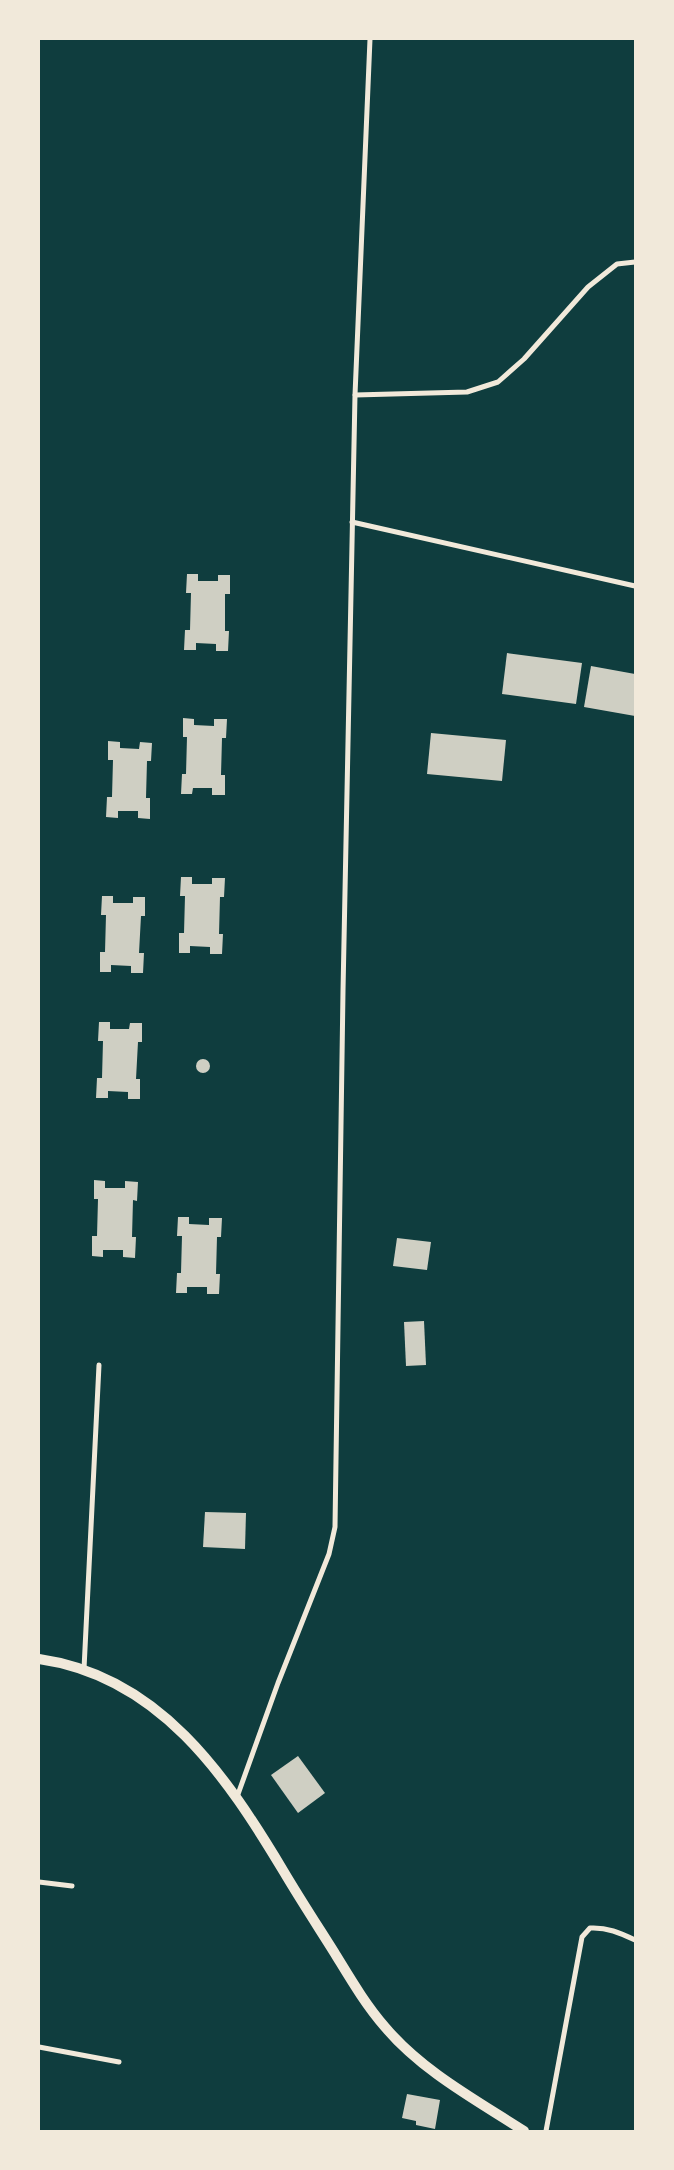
<svg xmlns="http://www.w3.org/2000/svg" width="674" height="2170" font-family="Karla,sans-serif">
<style>
.building{fill:#cfcfc3}
.lines{fill:none;stroke-linecap:round;stroke-linejoin:round}
.minor{stroke:#f1e9da;stroke-width:5}
.secondary{stroke:#f1e9da;stroke-width:10}
</style>
<rect width="100%" height="100%" fill="#0f3d3e"/>
<g class="building">
<polygon points="187,574 198,574 198,581 218,581 218,575 230,575 230,594 225,594 225,631 229,631 228,651 216,651 216,644 196,643 196,650 184,650 185,630 190,630 191,593 186,593"/>
<polygon points="507,653 582,663 576,704 502,694"/>
<polygon points="591,666 635,674 635,716 584,707"/>
<polygon points="183,718 194,719 194,725 214,726 214,719 227,719 226,738 222,738 221,775 225,775 225,795 212,795 212,788 193,788 192,794 181,794 182,774 186,774 187,737 183,737"/>
<polygon points="431,733 506,740 502,781 427,774"/>
<polygon points="108,741 120,742 120,748 139,749 140,742 152,743 151,761 147,761 146,798 150,798 150,819 138,818 138,811 118,811 118,818 106,817 107,797 112,797 113,760 108,760"/>
<polygon points="181,877 192,877 192,884 212,884 212,878 225,878 224,897 220,897 219,934 223,934 222,954 210,954 210,947 190,946 190,953 179,953 179,933 184,933 185,896 180,896"/>
<polygon points="102,896 113,896 113,903 133,903 133,897 145,897 145,916 141,916 139,953 144,953 143,973 131,973 131,966 111,965 111,972 100,972 100,952 105,952 106,915 101,915"/>
<polygon points="99,1022 110,1022 110,1029 129,1029 130,1023 142,1023 142,1042 138,1042 136,1079 140,1079 140,1099 128,1099 128,1092 108,1091 108,1098 96,1098 97,1078 102,1078 103,1041 98,1041"/>
<circle cx="203" cy="1066" r="7"/>
<polygon points="94,1180 105,1181 105,1188 125,1188 125,1181 138,1182 137,1201 133,1200 132,1237 136,1237 135,1258 123,1257 123,1250 103,1250 103,1257 92,1256 92,1236 97,1236 98,1199 94,1199"/>
<polygon points="178,1217 189,1217 189,1224 209,1225 209,1218 222,1218 221,1237 217,1237 216,1274 220,1274 219,1294 207,1294 207,1287 187,1287 187,1293 176,1293 177,1273 181,1273 182,1236 177,1236"/>
<polygon points="397,1238 431,1242 427,1270 393,1266"/>
<polygon points="424,1321 426,1365 406,1366 404,1322"/>
<polygon points="205,1512 246,1513 245,1549 203,1547"/>
<polygon points="298,1756 325,1793 298,1813 271,1775"/>
<polygon points="407,2094 440,2100 435,2129 416,2125 416,2121 402,2118"/>
</g>
<g class="lines">
<g class="minor">
<polyline points="355,395 467,392 498,382 524,359 588,287 617,264 635,262"/>
<polyline points="352,522 635,586"/>
<polyline points="84,1669 99,1365"/>
<polyline points="237,1797 278,1683 329,1554 335,1527 343,991 355,395 370,39"/>
<polyline points="39,1882 72,1886"/>
<polyline points="39,2047 119,2062"/>
<path d="M546,2131L582,1937L590,1928C607,1927 620,1933 635,1940"/>
</g>
<path class="secondary" d="M39,1659C159,1676 226,1775 284,1872C300,1899 317,1925 334,1952C350,1978 365,2004 385,2027C422,2071 476,2100 524,2131"/>
</g>
<rect width="674" height="2170" fill="none" stroke="#f1e9da" stroke-width="80"/>
</svg>
